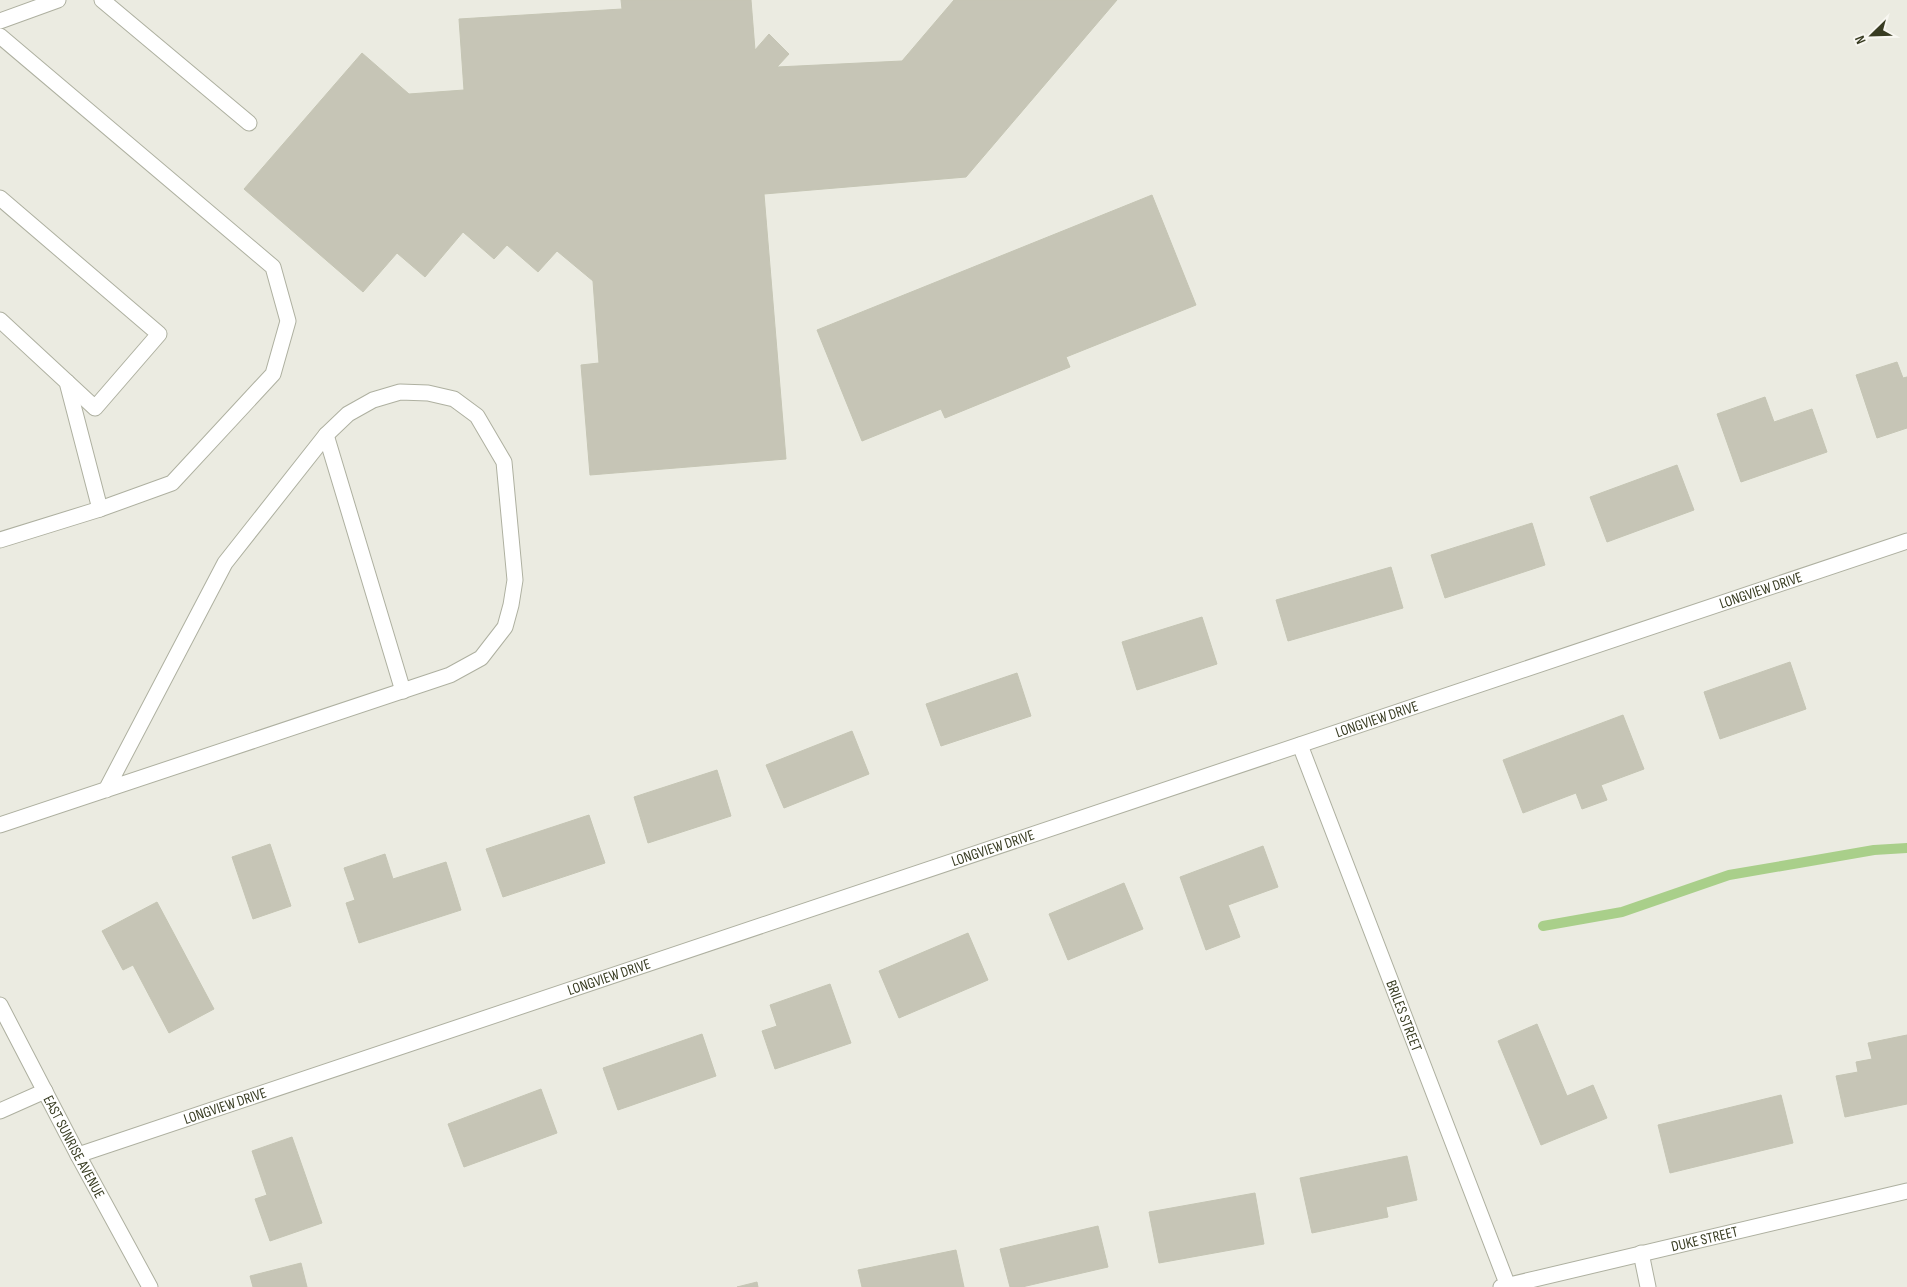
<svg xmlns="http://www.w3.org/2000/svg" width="1907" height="1287" font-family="'Sofia Sans Condensed',sans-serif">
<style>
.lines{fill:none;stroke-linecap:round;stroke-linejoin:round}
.stream{stroke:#a9cf8a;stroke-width:10}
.building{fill:#c6c5b6;stroke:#c5c5b4}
.service-casing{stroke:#aeb0a0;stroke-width:17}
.minor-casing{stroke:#aeb0a0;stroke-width:17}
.service{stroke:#fff;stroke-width:15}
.minor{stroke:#fff;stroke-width:15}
.labels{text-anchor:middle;stroke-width:4;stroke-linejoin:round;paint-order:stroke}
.street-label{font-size:15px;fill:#383c22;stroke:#f8f7f1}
</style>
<rect width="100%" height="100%" fill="#ebebe1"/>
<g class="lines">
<polyline class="stream" points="1543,926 1622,912 1729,875 1874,850 1907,848"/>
</g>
<g class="building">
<polygon points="621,0 751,0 755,50 769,34 789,54 777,67 902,61 954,0 1117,0 966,177 764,194 786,459 590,475 581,365 599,363 593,281 557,251 538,272 507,245 494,259 463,232 425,277 397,253 363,292 244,189 362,53 409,94 464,90 459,19 622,9"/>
<polygon points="1152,195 1196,305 1066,357 1070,367 945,418 941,409 862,441 817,330"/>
<polygon points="1897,362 1903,378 1907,377 1907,428 1877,438 1856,375"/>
<polygon points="1765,397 1774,422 1812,409 1827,452 1741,482 1717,414"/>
<polygon points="1677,465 1694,510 1607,542 1590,497"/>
<polygon points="1532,523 1545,565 1445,598 1431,555"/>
<polygon points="1391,567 1403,608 1288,641 1276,600"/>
<polygon points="1202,617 1217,664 1137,690 1122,642"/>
<polygon points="1790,662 1806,709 1720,739 1704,692"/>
<polygon points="1017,673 1031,716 941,746 926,704"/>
<polygon points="1623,715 1644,769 1601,785 1607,800 1582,809 1576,793 1523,813 1503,760"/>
<polygon points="852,731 869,774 784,808 766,765"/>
<polygon points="717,770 731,816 648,843 634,797"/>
<polygon points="589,815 605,863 503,897 486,849"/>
<polygon points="270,844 291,906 253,919 232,857"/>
<polygon points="1263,846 1278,887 1228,905 1240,937 1206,950 1180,877"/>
<polygon points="385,854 393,879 446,862 461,910 359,943 346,903 355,900 344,868"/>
<polygon points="1124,883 1143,929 1068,960 1049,914"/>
<polygon points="157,902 214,1009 169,1033 133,965 123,970 102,931"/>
<polygon points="968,933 988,980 899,1018 879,971"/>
<polygon points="830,984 851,1043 775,1069 762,1031 777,1026 770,1005"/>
<polygon points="1537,1024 1567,1096 1593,1085 1607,1118 1541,1145 1498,1041"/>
<polygon points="702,1034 716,1076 618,1110 603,1068"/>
<polygon points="1907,1035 1907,1104 1845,1117 1836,1076 1858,1072 1856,1062 1872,1059 1868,1043"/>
<polygon points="541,1089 557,1133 464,1167 448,1124"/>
<polygon points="1781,1095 1793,1143 1670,1173 1658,1125"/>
<polygon points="292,1137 322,1223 270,1241 255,1199 267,1195 252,1151"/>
<polygon points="1407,1156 1417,1200 1386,1207 1388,1217 1312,1233 1300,1178"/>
<polygon points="1255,1193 1264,1244 1159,1263 1149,1212"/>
<polygon points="1098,1226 1108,1267 1022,1287 1010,1287 1000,1249"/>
<polygon points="956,1250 964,1287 862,1287 858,1270"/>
<polygon points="301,1263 307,1287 253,1287 250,1276"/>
<polygon points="757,1282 758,1287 737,1287"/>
</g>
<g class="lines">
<g class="service-casing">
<g id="service">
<polyline points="102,0 249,123"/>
<polyline points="0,21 58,0"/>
<polyline points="0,36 273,267 288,321 273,374 172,483 100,509 0,540"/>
<polyline points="0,198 159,334 95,408 67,382"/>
<polyline points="0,320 67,382 100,509"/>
<polyline points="326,435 403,691"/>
<polyline points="0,825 450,675 481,658 505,627 511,605 515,580 504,462 477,416 454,399 428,393 400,392 373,400 348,414 326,435 225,563 106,790"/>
<polyline points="0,1111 45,1091"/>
</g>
</g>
<g class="minor-casing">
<g id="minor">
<path id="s1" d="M1300,745L1508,1286"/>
<path id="s2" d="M0,1005L78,1155L150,1287"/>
<path id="s3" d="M78,1155L1907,541"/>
<polyline points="1641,1253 1648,1287"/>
<path id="s4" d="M1501,1287L1907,1191"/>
</g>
</g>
<use href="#service" class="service"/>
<use href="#minor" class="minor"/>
</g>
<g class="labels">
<g class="street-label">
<text dy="5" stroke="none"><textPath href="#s3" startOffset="1775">LONGVIEW DRIVE</textPath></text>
<text dy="5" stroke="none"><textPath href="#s3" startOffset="1370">LONGVIEW DRIVE</textPath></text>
<text dy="5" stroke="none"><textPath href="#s3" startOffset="965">LONGVIEW DRIVE</textPath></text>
<text dy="5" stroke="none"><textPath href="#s3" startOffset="560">LONGVIEW DRIVE</textPath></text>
<text dy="5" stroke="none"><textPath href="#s1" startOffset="290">BRILES STREET</textPath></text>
<text dy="5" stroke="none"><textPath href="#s3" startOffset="155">LONGVIEW DRIVE</textPath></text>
<text dy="5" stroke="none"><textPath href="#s2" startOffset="160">EAST SUNRISE AVENUE</textPath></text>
<text dy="5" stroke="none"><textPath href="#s4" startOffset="209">DUKE STREET</textPath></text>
</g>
</g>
<g transform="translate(1872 35) rotate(247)" stroke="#f8f7f1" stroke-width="4" paint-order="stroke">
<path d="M0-4L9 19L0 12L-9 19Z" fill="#383c22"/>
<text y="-8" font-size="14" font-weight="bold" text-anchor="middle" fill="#383c22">N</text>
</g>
</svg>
